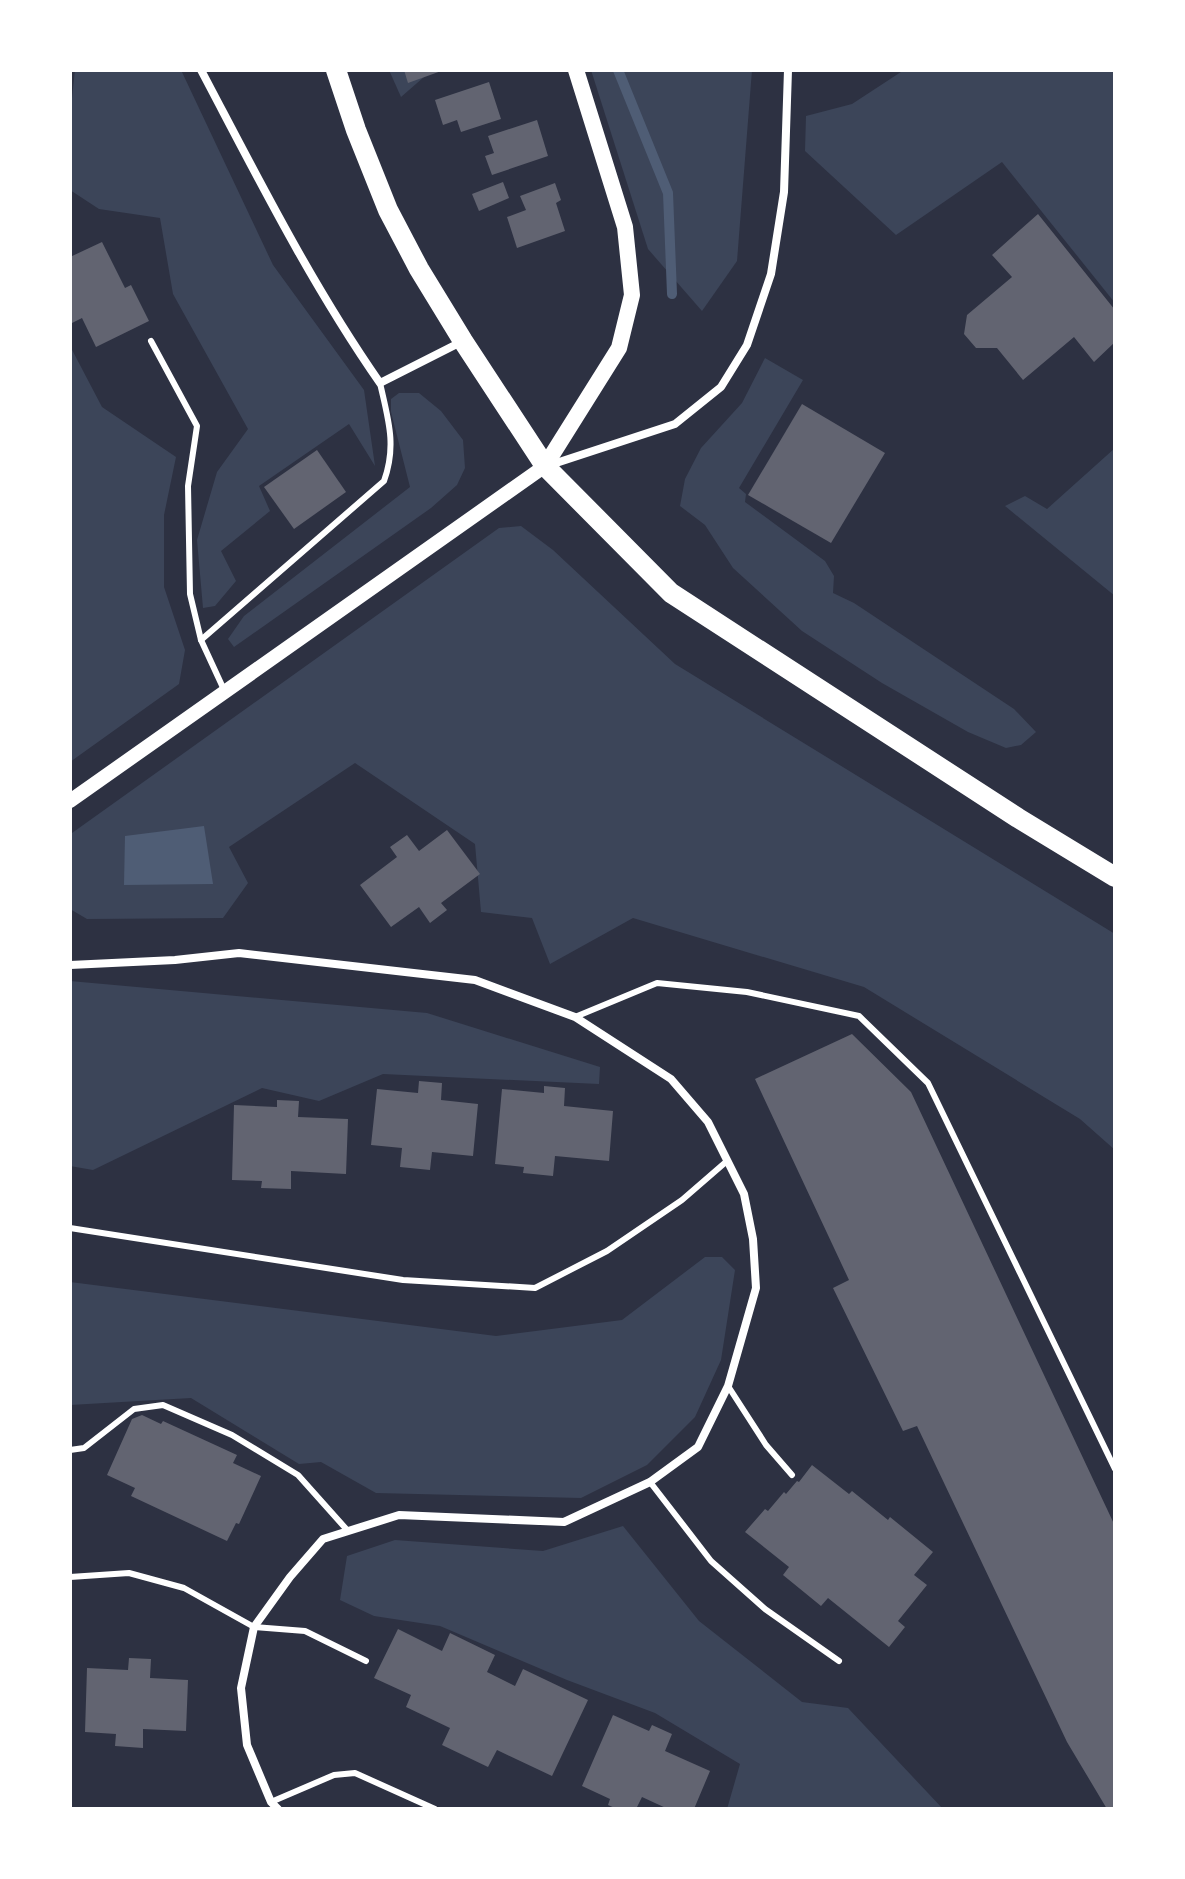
<svg xmlns="http://www.w3.org/2000/svg" width="1185" height="1879" font-family="'Alegreya Sans',sans-serif">
<style>
.green{fill:#3c4559}
.water{fill:#4f5d75}
.lines{fill:none;stroke-linecap:round;stroke-linejoin:round}
.stream{stroke:#4f5d75;stroke-width:10}
.building{fill:#626471}
.service{stroke:#fff;stroke-width:6}
.minor{stroke:#fff;stroke-width:8}
.tertiary{stroke:#fff;stroke-width:14}
.secondary{stroke:#fff;stroke-width:16}
.primary{stroke:#fff;stroke-width:20}
</style>
<rect width="100%" height="100%" fill="#2d3142"/>
<g class="green">
<polygon points="75,70 181,70 273,265 364,390 375,466 349,424 259,486 270,511 221,551 236,581 215,606 203,608 197,540 217,472 248,429 173,294 160,218 99,209 70,190 70,98 72,98"/>
<polygon points="389,70 432,70 401,97"/>
<polygon points="591,70 752,70 737,261 702,311 648,249"/>
<polygon points="904,70 1115,70 1115,303 1002,162 896,235 805,151 806,116 852,104"/>
<polygon points="70,346 102,407 176,457 164,515 164,587 185,650 179,684 70,762"/>
<polygon points="765,358 803,380 739,488 746,494 745,502 825,561 834,576 833,593 854,603 1014,709 1036,732 1021,745 1006,748 968,732 882,683 802,631 733,568 705,525 680,506 685,479 701,448 742,403"/>
<polygon points="399,393 419,393 441,411 463,440 465,468 457,485 431,508 234,647 228,639 244,616 410,487 391,412 391,399"/>
<polygon points="1115,448 1115,596 1005,506 1025,496 1047,509"/>
<polygon points="521,526 553,550 675,664 1115,934 1115,1150 1080,1119 864,987 633,918 550,964 532,918 481,912 475,844 355,763 229,847 248,883 223,918 87,919 70,909 72,833 499,528"/>
<polygon points="70,981 427,1013 600,1067 599,1084 383,1074 319,1101 262,1088 93,1170 70,1166"/>
<polygon points="705,1257 722,1257 735,1270 721,1360 695,1417 647,1465 581,1498 376,1493 321,1462 299,1464 191,1398 70,1405 70,1282 496,1336 622,1320"/>
<polygon points="623,1526 699,1621 802,1702 848,1708 943,1809 727,1809 740,1764 655,1713 567,1680 440,1626 374,1616 340,1600 347,1556 395,1540 543,1551"/>
</g>
<polygon class="water" points="204,826 213,884 124,885 125,836"/>
<g class="lines">
<polyline class="stream" points="618,70 668,193 672,294"/>
</g>
<g class="building">
<polygon points="404,70 444,70 408,83"/>
<polygon points="489,82 501,119 461,132 457,120 443,125 435,100"/>
<polygon points="537,120 548,156 492,175 485,156 494,153 488,136"/>
<polygon points="503,182 509,198 479,211 472,194"/>
<polygon points="555,183 561,200 556,203 565,231 517,248 507,217 526,210 520,196"/>
<polygon points="1038,214 1115,310 1115,342 1094,362 1074,337 1023,380 997,348 976,348 964,334 967,315 1012,277 992,255"/>
<polygon points="102,242 125,288 131,285 149,321 96,347 82,318 70,324 70,257"/>
<polygon points="802,404 885,453 831,543 748,495"/>
<polygon points="317,450 346,492 294,529 264,487"/>
<polygon points="447,830 480,874 441,903 447,910 430,923 419,907 391,927 360,885 397,857 390,847 407,835 419,851"/>
<polygon points="852,1034 911,1092 1115,1526 1115,1809 1107,1809 1067,1742 917,1426 903,1431 833,1288 849,1280 755,1079"/>
<polygon points="419,1081 442,1083 441,1100 478,1104 473,1156 432,1152 430,1170 400,1167 402,1148 371,1145 377,1089 418,1093"/>
<polygon points="544,1086 565,1088 564,1106 613,1111 609,1161 555,1156 553,1176 523,1173 524,1167 495,1164 502,1089 544,1093"/>
<polygon points="277,1100 299,1101 298,1117 348,1119 346,1174 291,1171 291,1189 261,1188 262,1181 232,1180 234,1105 277,1107"/>
<polygon points="142,1415 161,1424 163,1421 237,1455 233,1463 261,1476 239,1524 236,1523 227,1541 131,1496 135,1488 107,1475 132,1419"/>
<polygon points="812,1465 849,1494 852,1491 888,1520 890,1517 933,1552 914,1575 927,1585 898,1621 905,1627 889,1647 828,1598 821,1606 783,1575 789,1567 745,1532 765,1509 768,1511 784,1492 786,1494 797,1481 799,1482"/>
<polygon points="398,1629 442,1651 450,1633 495,1655 487,1672 515,1686 523,1669 588,1700 552,1776 497,1750 488,1767 442,1745 450,1728 406,1707 411,1695 374,1678"/>
<polygon points="129,1658 151,1659 150,1678 188,1680 186,1731 143,1729 143,1748 115,1746 116,1734 85,1732 87,1668 128,1670"/>
<polygon points="613,1715 649,1731 652,1725 672,1734 665,1751 710,1771 694,1809 668,1809 642,1797 636,1809 617,1809 608,1805 610,1799 582,1786"/>
</g>
<g class="lines">
<g class="service">
<polyline points="151,341 197,426 188,486 190,594 201,640 225,692"/>
<path d="M201,640L384,481C397,445 388,419 380,383"/>
<polyline points="575,1017 657,983 747,992 859,1016 928,1083 1115,1469"/>
<polyline points="70,1228 403,1280 535,1288 607,1251 682,1200 727,1161"/>
<polyline points="728,1386 766,1445 792,1475"/>
<polyline points="70,1450 84,1448 134,1409 163,1405 232,1435 298,1475 348,1531"/>
<polyline points="650,1482 711,1561 765,1609 839,1661"/>
<polyline points="70,1577 129,1573 184,1588 254,1627 305,1631 366,1661"/>
<polyline points="271,1802 334,1775 355,1773 435,1809"/>
</g>
<g class="minor">
<path d="M201,70C257,176 311,284 380,383L463,341"/>
<polyline points="547,466 675,424 721,387 747,345 771,274 784,192 788,70"/>
<polyline points="70,965 175,960 239,953 475,980 575,1017 671,1079 708,1122 744,1194 753,1239 756,1288 728,1386 698,1447 650,1482 564,1522 399,1515 323,1539 290,1577 254,1627 241,1688 247,1745 271,1802 278,1809"/>
</g>
<polyline class="tertiary" points="70,801 545,466"/>
<polyline class="secondary" points="545,466 619,348 632,295 625,227 576,70"/>
<polyline class="primary" points="336,70 356,130 388,210 419,269 463,341 545,466 671,593 1018,818 1115,877"/>
</g>
<rect width="1185" height="1879" fill="none" stroke="#ffffff" stroke-width="144"/>
</svg>
